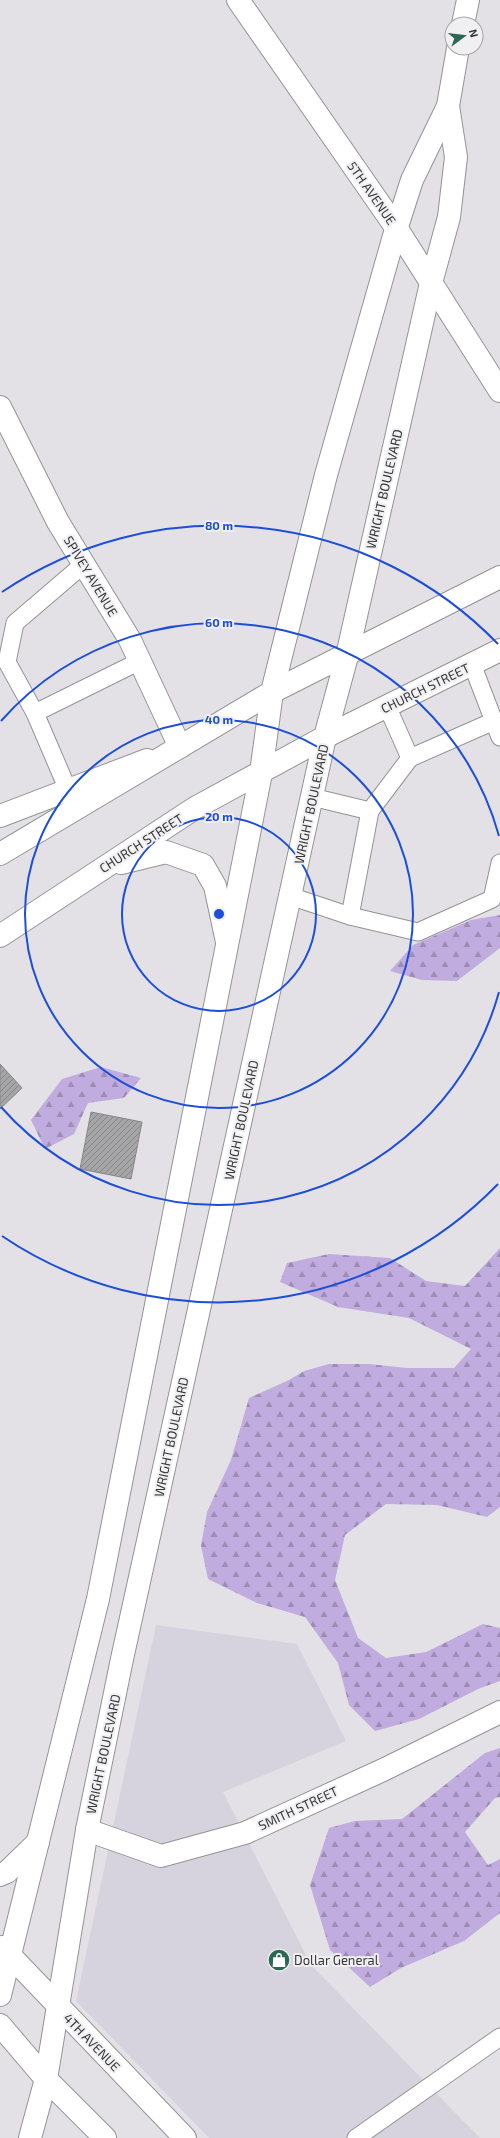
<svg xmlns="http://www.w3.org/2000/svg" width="500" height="2138" font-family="'Exo 2',sans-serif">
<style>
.built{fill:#d7d3de}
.forest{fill:url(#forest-firs)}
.building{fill:url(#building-hatch);stroke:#868588}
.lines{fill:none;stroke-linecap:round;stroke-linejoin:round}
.service-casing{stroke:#949396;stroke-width:19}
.minor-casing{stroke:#949396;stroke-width:24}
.primary-casing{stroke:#949396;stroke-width:24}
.trunk-casing{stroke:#949396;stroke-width:24}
.service{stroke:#fff;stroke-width:17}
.minor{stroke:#fff;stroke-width:22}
.primary{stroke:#fff;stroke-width:22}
.trunk{stroke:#fff;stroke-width:22}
.ring{fill:none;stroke:#1d4ed8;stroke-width:2}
.labels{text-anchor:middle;stroke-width:4;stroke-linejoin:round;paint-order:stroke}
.street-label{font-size:13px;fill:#373738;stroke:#f0eff2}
.poi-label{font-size:13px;fill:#373738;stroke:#f0eff2;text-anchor:start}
.centre{fill:#1d4ed8;stroke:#f0eff2;stroke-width:2}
.ring-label{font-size:12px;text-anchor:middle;font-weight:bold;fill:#1d4ed8;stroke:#f0eff2;stroke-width:4;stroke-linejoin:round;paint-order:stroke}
</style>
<defs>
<pattern id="forest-firs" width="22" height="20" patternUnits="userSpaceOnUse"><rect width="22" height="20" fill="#c0acde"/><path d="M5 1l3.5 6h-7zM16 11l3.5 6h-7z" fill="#9d8db5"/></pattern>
<pattern id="building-hatch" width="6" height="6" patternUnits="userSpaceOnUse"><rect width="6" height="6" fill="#a5a4a7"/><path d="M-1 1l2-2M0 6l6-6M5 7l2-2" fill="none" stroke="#878689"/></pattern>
</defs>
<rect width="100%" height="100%" fill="#e3e1e5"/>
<polygon class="built" points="156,1625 297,1644 346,1741 223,1792 311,1965 480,2138 209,2138 76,2001"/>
<g class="forest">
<polygon points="500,915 500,948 457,981 422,980 390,971 413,945 471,920"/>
<polygon points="101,1067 141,1078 124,1098 88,1103 74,1134 45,1149 31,1120 62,1079"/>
<polygon points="500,1248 500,1507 487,1517 437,1505 386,1504 345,1535 335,1580 358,1638 386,1658 426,1652 483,1624 500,1628 500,1681 478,1689 419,1719 375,1731 349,1705 338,1663 305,1617 257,1603 208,1579 201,1546 207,1512 231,1460 249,1398 289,1380 304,1371 329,1364 369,1364 407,1368 454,1368 471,1349 409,1318 338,1307 280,1282 287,1263 329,1254 390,1258 426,1281 465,1286"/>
<polygon points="500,1748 500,1797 495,1798 465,1832 488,1865 500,1859 500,1913 464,1941 401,1968 370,1987 330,1950 310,1885 329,1828 355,1821 402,1819 485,1753"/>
</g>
<g class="building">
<polygon points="0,1064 22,1088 0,1109"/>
<polygon points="91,1112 142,1122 131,1179 80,1169"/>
</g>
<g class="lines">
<g class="service-casing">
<g id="service">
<polyline points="84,564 15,623 7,662 35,713 140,661"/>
<polyline points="472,664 500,737"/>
<polyline points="387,706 410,758 494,721"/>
<polyline points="35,713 68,790"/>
<polyline points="312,797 370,811"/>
<polyline points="290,896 350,916 418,932 492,899 500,863"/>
<polyline points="350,916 370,811 410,758"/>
<polyline points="356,2138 500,2037"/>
</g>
</g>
<g class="minor-casing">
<g id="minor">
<polyline points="238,0 397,229 500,391"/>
<polyline points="0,407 58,522 130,640 180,747"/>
<polyline points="87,1830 161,1856 245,1833 383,1770 500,1712"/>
</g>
</g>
<g class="primary-casing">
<g id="primary">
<polyline points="0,816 147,760"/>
<polyline points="0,1875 7,1872 38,1842"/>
<polyline points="2,1947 185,2138"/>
<polyline points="0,1995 98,1599 261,773 272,692"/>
<polyline points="0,2025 46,2079 105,2138"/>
<polyline points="30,2138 46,2079 87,1830 122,1659 325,737"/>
</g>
</g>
<g class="trunk-casing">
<g id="trunk">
<polyline points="463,24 468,0"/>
<polyline points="272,692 326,475 394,236 412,180 448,106 458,48"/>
<polyline points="325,737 347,656 431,283 449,217 456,157 448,106"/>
<polyline points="0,854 272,692 500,577"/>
<polyline points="121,863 166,852 203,865 215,886 227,942"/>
<polyline points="0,936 195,808 325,737 500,650"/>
</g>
</g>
<use href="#service" class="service"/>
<use href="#minor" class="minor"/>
<use href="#primary" class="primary"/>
<use href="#trunk" class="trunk"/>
</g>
<g class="ring">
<circle cx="219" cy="914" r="97"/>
<circle cx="219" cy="914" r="194"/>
<path d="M499 992A291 291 0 0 1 1 1107M1 721A291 291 0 0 1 499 836"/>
<path d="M498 1184A388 388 0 0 1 2 1236M2 592A388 388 0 0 1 498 644"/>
</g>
<defs>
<g id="shop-disc" transform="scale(1.15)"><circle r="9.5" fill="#2b6853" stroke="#f0eff2"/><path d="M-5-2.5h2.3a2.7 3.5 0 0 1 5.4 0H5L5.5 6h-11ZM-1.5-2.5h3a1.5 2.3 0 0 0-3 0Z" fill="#fff"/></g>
</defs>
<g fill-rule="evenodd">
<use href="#shop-disc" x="279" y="1960"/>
</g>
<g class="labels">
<g class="street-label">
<text transform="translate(372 193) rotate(55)" y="5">5TH AVENUE</text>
<text transform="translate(384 489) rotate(-77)" y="5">WRIGHT BOULEVARD</text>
<text transform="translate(91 576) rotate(59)" y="5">SPIVEY AVENUE</text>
<text transform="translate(425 688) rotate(-26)" y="5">CHURCH STREET</text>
<text transform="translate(311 804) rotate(-78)" y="5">WRIGHT BOULEVARD</text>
<text transform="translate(141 843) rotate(-33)" y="5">CHURCH STREET</text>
<text transform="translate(241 1120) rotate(-78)" y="5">WRIGHT BOULEVARD</text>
<text transform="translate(171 1437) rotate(-78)" y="5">WRIGHT BOULEVARD</text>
<text transform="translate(103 1754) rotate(-78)" y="5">WRIGHT BOULEVARD</text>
<text transform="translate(298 1808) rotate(-25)" y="5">SMITH STREET</text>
<text transform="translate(92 2042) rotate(46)" y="5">4TH AVENUE</text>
</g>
<g class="poi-label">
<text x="294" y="1965">Dollar General</text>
</g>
</g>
<circle cx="219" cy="914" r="6" class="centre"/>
<g class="ring-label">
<text x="219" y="530">80 m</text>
<text x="219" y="627">60 m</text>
<text x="219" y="724">40 m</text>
<text x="219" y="821">20 m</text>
</g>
<g transform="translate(464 36) rotate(75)"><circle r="19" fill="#f0eff2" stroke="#a6a5a8"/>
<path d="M0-3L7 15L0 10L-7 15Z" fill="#2b6853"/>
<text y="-6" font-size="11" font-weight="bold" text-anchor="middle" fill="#373738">N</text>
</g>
</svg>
